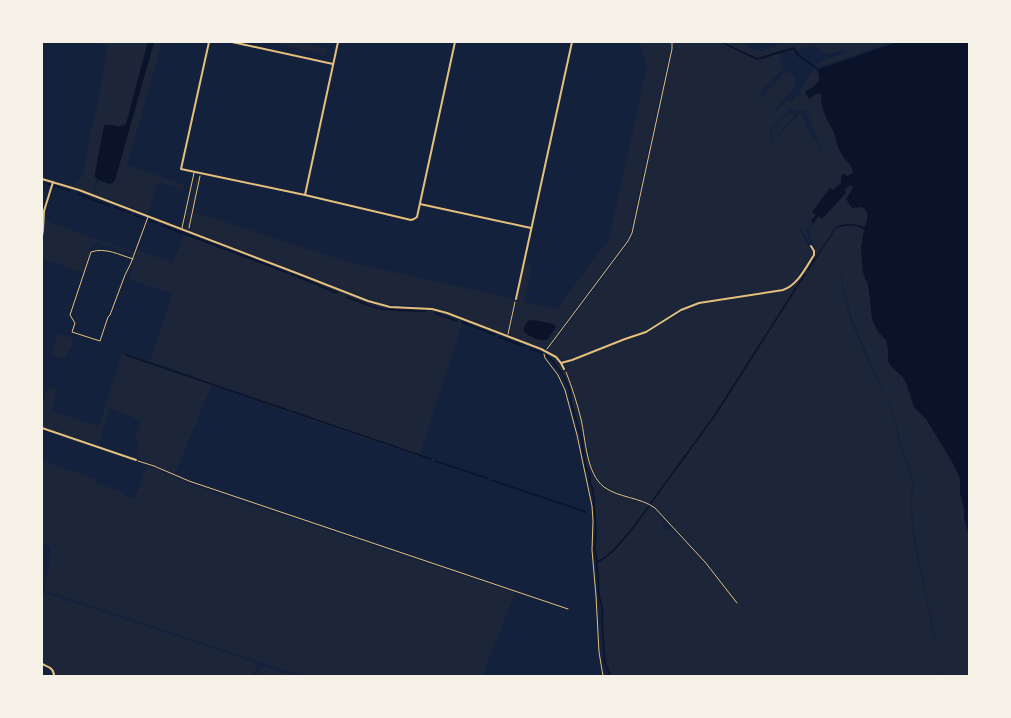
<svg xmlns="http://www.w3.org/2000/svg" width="1011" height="718" font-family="Arial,sans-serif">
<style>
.green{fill:#1d2539;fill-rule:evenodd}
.water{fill:#0b132b}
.pier{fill:#14213d}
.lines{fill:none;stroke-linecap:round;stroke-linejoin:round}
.stream{stroke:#0b132b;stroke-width:1.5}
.path{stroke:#e5c07b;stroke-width:1}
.service{stroke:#e5c07b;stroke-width:1}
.minor{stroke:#e5c07b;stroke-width:2}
</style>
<rect width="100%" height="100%" fill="#14213d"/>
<g class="green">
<polygon points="59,42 148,42 126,124 120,127 104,126 95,174 95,177 97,179 92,193 72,186 80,180 83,175 91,131 97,108 105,61 108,46 102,44"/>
<polygon points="154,42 162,42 127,165 184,185 183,190 158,182 148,214 94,194 99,180 109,184 115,180"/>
<polygon points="269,42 300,42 326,48 325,55"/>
<path d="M639,42H671V46L629,236L626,241L547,347L543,348L511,336L510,334V331L524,266L527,265L532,266L524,302L557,309L609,239L647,66ZM533,320L552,324L555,325L524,330L525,325L528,321Z"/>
<path d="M673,42H720L757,60L779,53L783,69L757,96V97L760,98L784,73L788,72L791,73C793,75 795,78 796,81C797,90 775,105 773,115L788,99L791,103L796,96L801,94L800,91L816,64L849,51L842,50L829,54L824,53L816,47L815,45L796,51L793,47L757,58L722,42H739L758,52L786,42H969V676H945L940,661L924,582L917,552L913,525L912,504L914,481L898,433L892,408L878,379L852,319L844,290L836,239L843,290L850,319L872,370L888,401L893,414L899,442L906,461L912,482L911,500V518L913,537L918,562L925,591L932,629L944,676H610L605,662L601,624V621L603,614L599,597L597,563L594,552L596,526L593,490L585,464L579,433L572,405L569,390L561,374L553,364L551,356C554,358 557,361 560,364C573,382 580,423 584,446C586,456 587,467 592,475C605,497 628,495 648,505C656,509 663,520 665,529L668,530L671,529L699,556L725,589L726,588L700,554L653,505L646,501L615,492L605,486L597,478L591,467L585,431L576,395L565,366L566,364L582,357L648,332L686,310L695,305L786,290C789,289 792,288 794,285C798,281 815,258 816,253C817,248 809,238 810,229L836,187L833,190L829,188L813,212L816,215L806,230L810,243L799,226H798L805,240L810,248L813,253L794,282L788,287L781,289L695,302L689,304L680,309L646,331L627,337L569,359L563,360L562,358H559L548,350L629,243L632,237L673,50ZM790,106L795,110H806L822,150L821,151L819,146L816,140L808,133L802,113H800L797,116L777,138L776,136L795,115L790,112L788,113L771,131L773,141L771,142L770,130L789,110Z"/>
<polygon points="197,177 199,177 188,230 185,229 186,217 194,181 195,181"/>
<polygon points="194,212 348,262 514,299 508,329 506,332 502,333 439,309 422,306 384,304 370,300 335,286 191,231 190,230"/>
<polygon points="45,220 89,237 135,252 133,254 96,242 95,244 92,243 83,273 42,258 42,240 44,235"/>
<polygon points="184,234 298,278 320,283 368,303 389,308 416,308 432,310 441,313 463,321 419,457 277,409 251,397 212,384 175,474 136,457 140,441 135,439 142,421 110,408 98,445 42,427 42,405 48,387 57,390 51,411 99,426 122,353 194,378 194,376 150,361 173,294 131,280 132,276 129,275 138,250 173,263"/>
<polygon points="58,333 72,338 73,342 65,359 53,355 55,349 53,349"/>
<polygon points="42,461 96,479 94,482 124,493 123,496 134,499 147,466 159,470 180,480 221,495 515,593 482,676 303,676 44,590 47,575 51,547 42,544"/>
<path d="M42,592L254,662L257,666L253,676H55C54,668 49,666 42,663Z"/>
<polygon points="260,666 263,666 294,676 256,676"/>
</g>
<g class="water">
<path d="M148,42H154L115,180L113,183L109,184L97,179L95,177V174L104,126C112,122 117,130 126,124Z"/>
<path d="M720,42H722L757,58L794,47L800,56L809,61L818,69L897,42H969V535L964,518V508L960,493V479L954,465L926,419L914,407L906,383L902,376L895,370L890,365L888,361V349L886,340L878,332L872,319L869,291L868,285L863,273L862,263L861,247L864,230C855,224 845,225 836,228L808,271L807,270L835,228C842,222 856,224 865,227C867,220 869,216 865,209L861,207L852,208L846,199L853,188L852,186L850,185L845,189L846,193L822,219L818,216L814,223L811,221L816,215L812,212L830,188L833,190L841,183V178L843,174H845L847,176L853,173C853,169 850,163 846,161L838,148L834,132L827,120L823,109L821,100L822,96L820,94H816L809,99L805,92C809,89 815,86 818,82C825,70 805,62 799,57C796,55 795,52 793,49L765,58L757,60Z"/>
<path d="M533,320L553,324L556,327L547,340C538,341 531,337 524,332C523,328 526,324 528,321Z"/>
</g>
<polygon class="pier" points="892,42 897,42 818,69 816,68"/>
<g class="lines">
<g class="stream">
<polyline points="42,183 44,183"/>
<polyline points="47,184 50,185"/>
<polyline points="55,186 70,191"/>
<polyline points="78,194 109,206"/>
<polyline points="114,207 124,211"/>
<polyline points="127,212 130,213"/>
<polyline points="134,215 145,219"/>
<polyline points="149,220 156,223"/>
<polyline points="161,225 286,272"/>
<polyline points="291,274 337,293"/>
<path d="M347,297C357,301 367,305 377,308C393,311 410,311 426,311"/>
<polyline points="435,313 457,321"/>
<polyline points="462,322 495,335"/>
<polyline points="499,337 523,346"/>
<polyline points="530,349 542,353"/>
<polyline points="126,355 431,459"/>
<polyline points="546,355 553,361 555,365 562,373 570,390 571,402 582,440 585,464 590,476 590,484 593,489 596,529 595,549 597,562 599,595 603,612 602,620 605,663 611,676"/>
<polyline points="435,461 487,478"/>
<polyline points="491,480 586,512"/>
<polyline points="651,503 715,415 805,274"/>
<path d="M597,562C614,556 639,520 649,506"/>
</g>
<g class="path">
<polyline points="189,228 200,176"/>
<polyline points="508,334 515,302"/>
<polyline points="547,349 628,241 632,233 672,49 672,42"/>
<polyline points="544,354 545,358 558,375 565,390 577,435 592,506 593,521 592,550 596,596 599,652 603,676"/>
<path d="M566,372C572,387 577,403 581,419C586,441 586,473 604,487C619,498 640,497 655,508L705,562L737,603"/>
<polyline points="138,461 154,466 189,481 568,609"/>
</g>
<g class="service">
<polyline points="182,228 194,173"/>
<path d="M133,259C120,255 105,247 91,252L70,315L75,323L72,332L100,341L108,317L110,315L125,275L131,263L148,217"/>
</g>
<g class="minor">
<polyline points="209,42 181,169 305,195 411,220 414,219 417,217 455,42"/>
<polyline points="232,42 333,64"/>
<polyline points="42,179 79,190 299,274 368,301 390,307 432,309 447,313 541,349 556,357 561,363 564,369"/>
<polyline points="305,195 338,42"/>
<polyline points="420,204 531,228"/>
<polyline points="42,236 43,230 44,211 53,182"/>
<polyline points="516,299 572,42"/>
<path d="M561,363L572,360L625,339L646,332L681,310L699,303L783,290C798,285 806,267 814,255V251L811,246"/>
<polyline points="42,428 136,460"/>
<path d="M42,664C48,667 54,668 54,676"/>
</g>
</g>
<rect width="1011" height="718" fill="none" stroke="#f6f1e7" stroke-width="86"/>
</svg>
